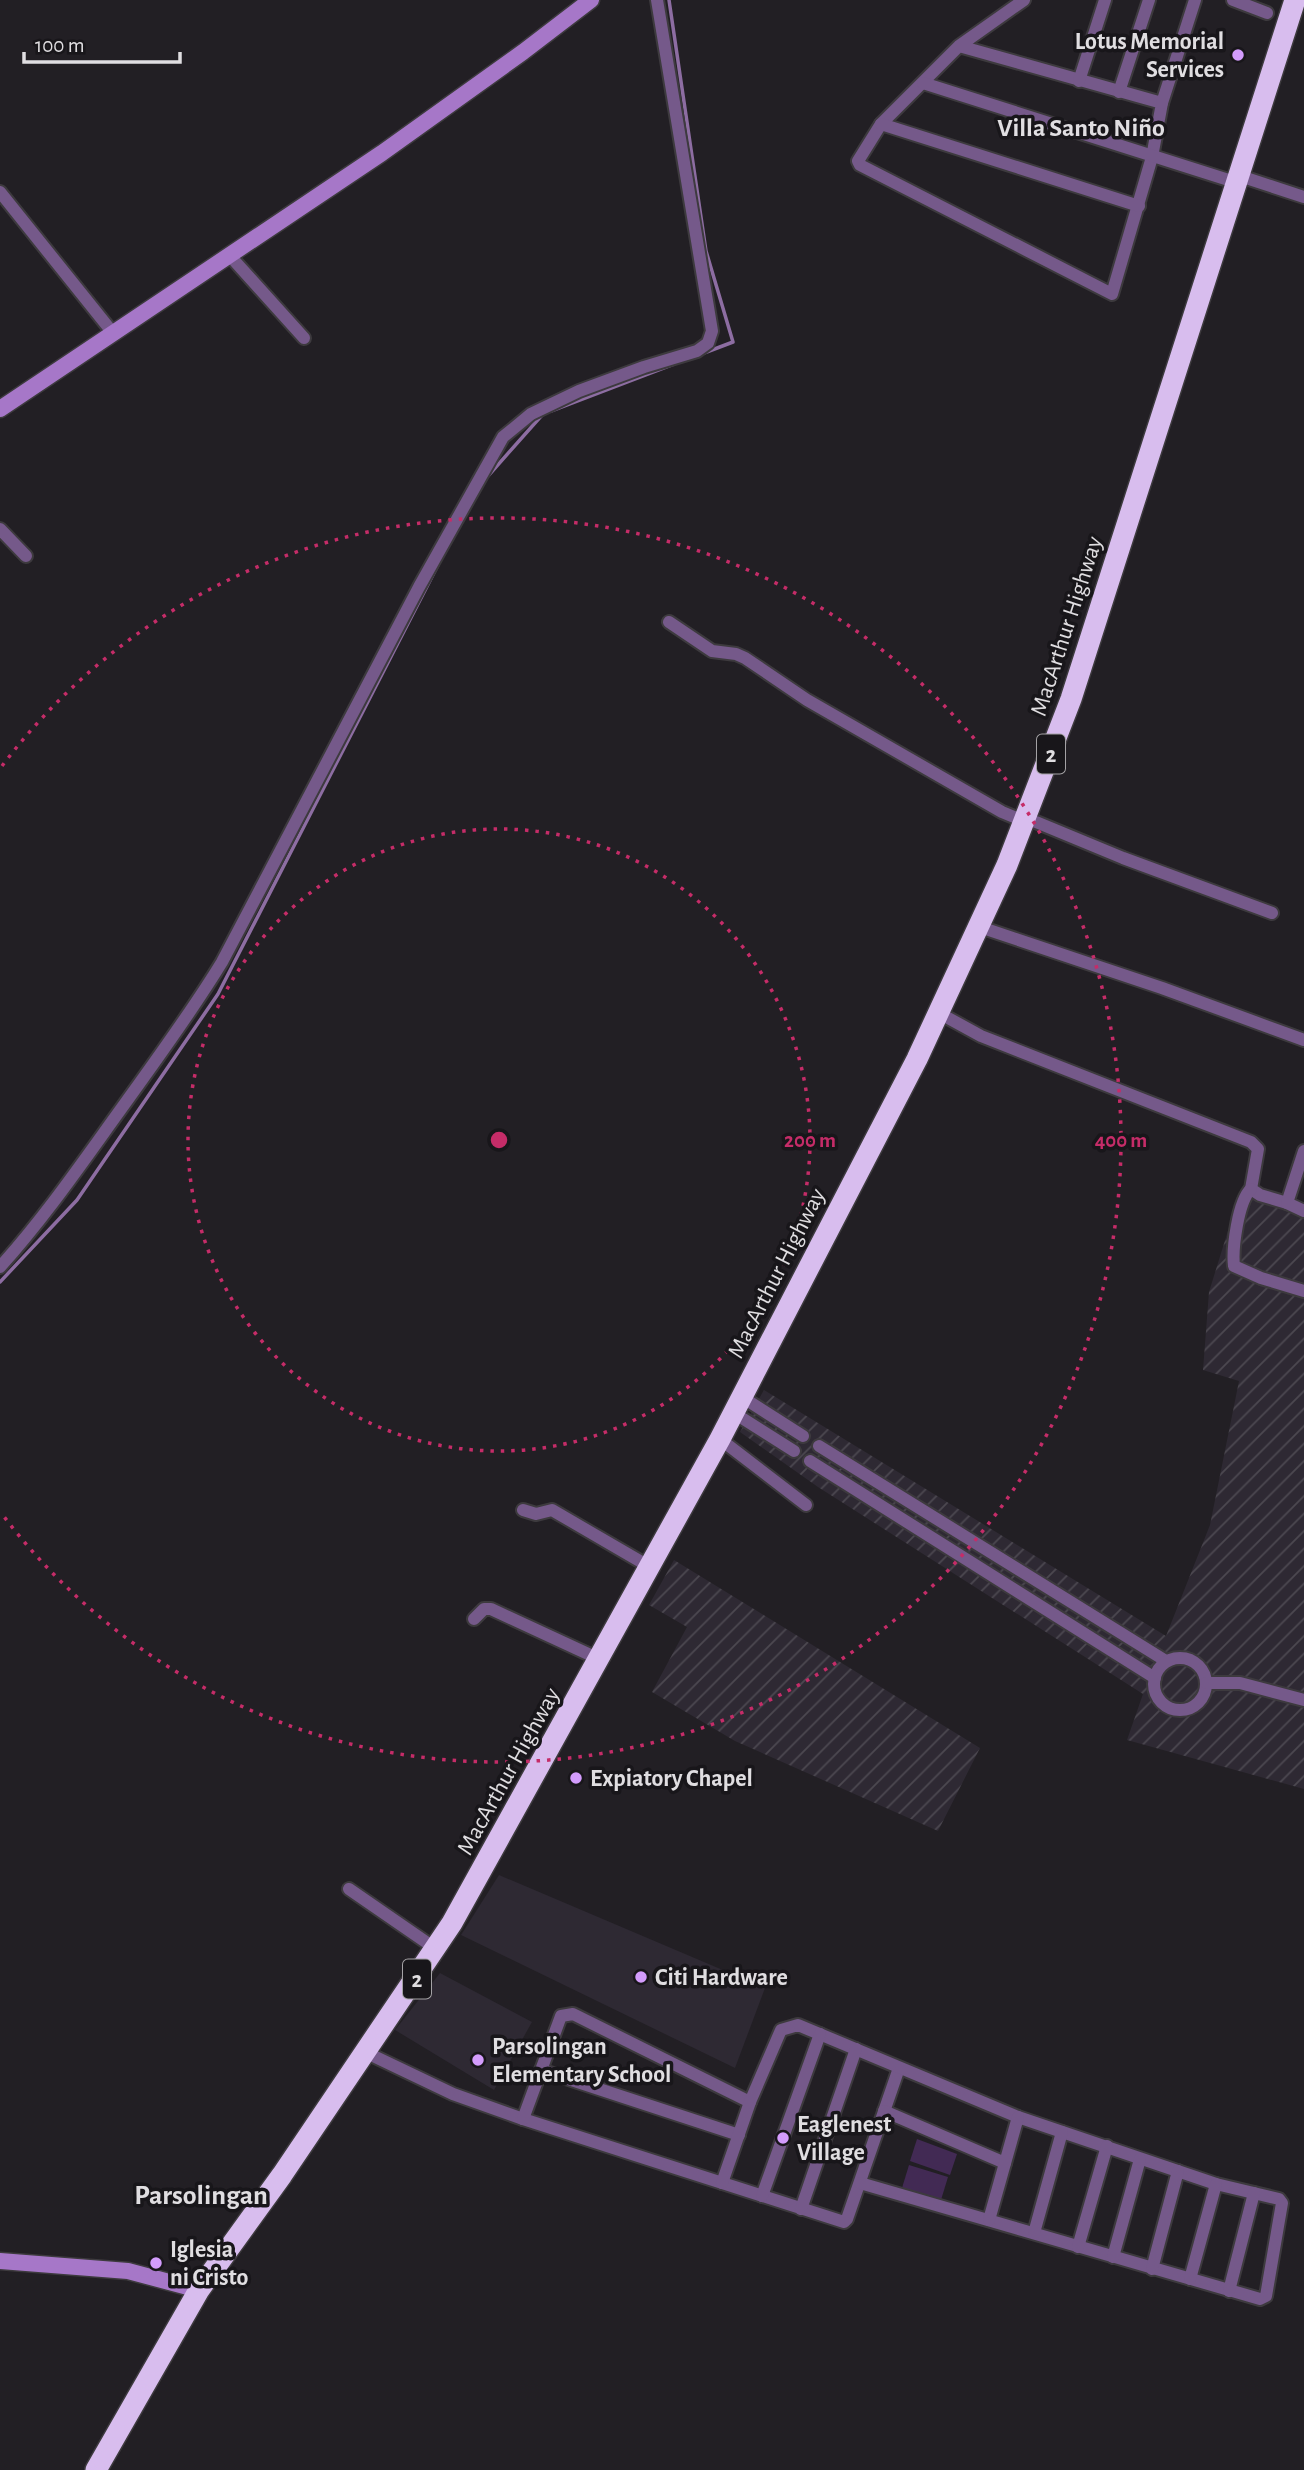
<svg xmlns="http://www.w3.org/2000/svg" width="1304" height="2470" font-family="'Alegreya Sans',sans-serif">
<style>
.built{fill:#2e2933}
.industrial{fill:url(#industrial-furrows)}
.green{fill:#422a54}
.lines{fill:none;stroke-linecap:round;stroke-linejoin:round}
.stream{stroke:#8d6da2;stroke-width:3.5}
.street-casing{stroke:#3d3a3e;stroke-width:16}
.secondary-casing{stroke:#3d3a3e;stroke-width:19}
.highway-casing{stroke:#3d3a3e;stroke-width:24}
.street{stroke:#75598a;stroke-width:12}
.secondary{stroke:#a677c8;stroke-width:16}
.highway{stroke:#d8bdee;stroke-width:21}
.ring{fill:none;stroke:#c52c68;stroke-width:3.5;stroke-dasharray:3.5 7}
.poi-dot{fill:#d39cfc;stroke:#18161a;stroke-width:2.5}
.labels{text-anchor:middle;stroke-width:7;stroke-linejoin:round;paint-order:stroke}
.shield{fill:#18161a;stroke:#a4a2a5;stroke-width:2}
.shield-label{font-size:23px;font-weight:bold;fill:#e0dee1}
.poi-label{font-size:24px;font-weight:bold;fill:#e0dee1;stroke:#18161a;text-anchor:start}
.street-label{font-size:24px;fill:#e0dee1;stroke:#18161a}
.neighbourhood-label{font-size:26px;font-weight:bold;fill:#e0dee1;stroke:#18161a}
.quarter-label{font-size:28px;font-weight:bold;fill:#e0dee1;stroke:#18161a}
.centre{fill:#c52c68;stroke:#18161a;stroke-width:3.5}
.ring-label{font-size:21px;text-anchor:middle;font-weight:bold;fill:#c52c68;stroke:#18161a;stroke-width:7;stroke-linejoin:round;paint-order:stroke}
</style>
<defs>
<pattern id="industrial-furrows" width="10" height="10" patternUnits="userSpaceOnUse" patternTransform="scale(1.75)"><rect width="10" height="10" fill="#2e2933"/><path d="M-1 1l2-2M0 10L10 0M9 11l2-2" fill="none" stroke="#4c4850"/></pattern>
</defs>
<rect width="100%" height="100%" fill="#221f24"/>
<g class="built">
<polygon points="499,1875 765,1988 735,2068 461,1935"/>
<polygon points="440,1973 532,2022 494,2090 395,2030"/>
</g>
<g class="industrial">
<polygon points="1240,1192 1304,1213 1304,1789 1127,1740 1143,1694 818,1487 740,1432 764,1390 1166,1636 1210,1525 1239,1381 1203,1370 1209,1292"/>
<polygon points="674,1560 980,1748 938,1831 735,1741 652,1692 687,1627 649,1605"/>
</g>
<g class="green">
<polygon points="917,2139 957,2154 950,2175 910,2161"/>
<polygon points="909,2165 948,2177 941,2200 902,2188"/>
</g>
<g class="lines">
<g class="stream">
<polyline points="669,0 706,251 733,342 704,353"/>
<polyline points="551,411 674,364"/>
<polyline points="488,476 543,414"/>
<polyline points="0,1282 77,1200 218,994 438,565"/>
</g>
<g class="street-casing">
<g id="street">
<polyline points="1233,0 1267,13"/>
<polyline points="959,46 1162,103 1152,157 1112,294 860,165 858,161 881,124 959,46 1024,0"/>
<polyline points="1079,81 1105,0"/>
<polyline points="923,83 1238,183"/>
<polyline points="1119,92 1149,0"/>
<polyline points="1162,103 1195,0"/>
<polyline points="881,124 1139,206"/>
<polyline points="1240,176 1304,197"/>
<polyline points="0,192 113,333"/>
<polyline points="231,257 304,338"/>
<polyline points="0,529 26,556"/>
<polyline points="669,622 712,651 736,654 745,658 807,700 1002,812 1014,817 1036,822 1123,858 1272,913"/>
<polyline points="980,927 1162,988 1304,1040"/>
<polyline points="939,1013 981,1036 1251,1142 1258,1149 1251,1189 1260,1195 1287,1203"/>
<polyline points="1304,1151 1287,1203 1304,1211"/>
<path d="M1251,1189C1238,1201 1232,1249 1234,1266L1261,1278L1304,1291"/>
<path d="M0,1267C45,1217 82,1163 121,1109C156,1060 191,1013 222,962L419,587L503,437L531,414L579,391L644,367L697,351L708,343L712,331L657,0"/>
<polyline points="742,1397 803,1436"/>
<polyline points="734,1413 794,1451"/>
<polyline points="720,1439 806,1505"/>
<polyline points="819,1446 1166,1661"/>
<polyline points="810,1461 1155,1678"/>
<polyline points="523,1510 536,1514 552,1510 650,1567"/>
<polyline points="474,1619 484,1609 491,1609 599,1659"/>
<circle cx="1180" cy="1684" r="26"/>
<polyline points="1206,1683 1240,1683 1304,1700"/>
<polyline points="349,1889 436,1949"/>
<polyline points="365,2052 453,2094 523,2119 844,2222 847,2219 899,2068"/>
<polyline points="541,2070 739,2135"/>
<polyline points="884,2111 1005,2163"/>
<polyline points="523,2119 561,2016 573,2014 750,2102"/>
<polyline points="722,2183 750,2102 781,2030 798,2025 1018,2117 1216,2184 1279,2199 1282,2203 1266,2296 1260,2299 860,2183"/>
<polyline points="762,2196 820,2034"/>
<polyline points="801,2209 856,2049"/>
<polyline points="989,2220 1018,2117"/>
<polyline points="1034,2233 1062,2132"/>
<polyline points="1078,2247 1107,2146"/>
<polyline points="1113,2257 1140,2159"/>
<polyline points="1152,2269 1178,2171"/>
<polyline points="1190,2279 1216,2184"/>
<polyline points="1229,2291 1254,2193"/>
</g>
</g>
<g class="secondary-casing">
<g id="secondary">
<polyline points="0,409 382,153 523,52 591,0"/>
<polyline points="0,2261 128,2271 199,2290"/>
</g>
</g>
<g class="highway-casing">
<polyline id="highway" points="96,2470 199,2290 282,2175 452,1923 720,1439 917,1059 1007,865 1071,699 1295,0"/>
</g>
<use href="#street" class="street"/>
<use href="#secondary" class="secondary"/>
<use href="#highway" class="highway"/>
</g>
<g class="ring">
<circle cx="499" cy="1140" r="311"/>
<path d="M2 766A622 622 0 1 1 2 1514"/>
</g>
<g class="poi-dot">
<circle cx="1238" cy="55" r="7"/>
<circle cx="576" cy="1778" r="7"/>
<circle cx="641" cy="1977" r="7"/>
<circle cx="478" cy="2060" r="7"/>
<circle cx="783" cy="2138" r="7"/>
<circle cx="156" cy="2263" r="7"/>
</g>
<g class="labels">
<g class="shield">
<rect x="1037" y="734.5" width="28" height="39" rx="5"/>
<rect x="403" y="1959.5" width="28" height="39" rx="5"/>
</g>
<g class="shield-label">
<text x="1051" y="762">2</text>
<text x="417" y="1987">2</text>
</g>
<g class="poi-label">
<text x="1224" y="49" text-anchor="end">Lotus Memorial<tspan x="1224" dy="28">Services</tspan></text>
<text x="590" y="1786">Expiatory Chapel</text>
<text x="655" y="1985">Citi Hardware</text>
<text x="492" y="2054">Parsolingan<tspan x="492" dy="28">Elementary School</tspan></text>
<text x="797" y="2132">Eaglenest<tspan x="797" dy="28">Village</tspan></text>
<text x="170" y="2257">Iglesia<tspan x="170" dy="28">ni Cristo</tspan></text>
</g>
<g class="street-label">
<text transform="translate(1066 626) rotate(-72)" y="8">MacArthur Highway</text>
<text transform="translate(776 1273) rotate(-63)" y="8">MacArthur Highway</text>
<text transform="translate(508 1771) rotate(-61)" y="8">MacArthur Highway</text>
</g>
<g class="neighbourhood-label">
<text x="1081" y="136">Villa Santo Niño</text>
</g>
<g class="quarter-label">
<text x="201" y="2204">Parsolingan</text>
</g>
</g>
<circle cx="499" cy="1140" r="10" class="centre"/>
<g class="ring-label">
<text x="810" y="1147">200 m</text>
<text x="1121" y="1147">400 m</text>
</g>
<path d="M24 52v10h156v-10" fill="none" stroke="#e0dee1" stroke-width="3.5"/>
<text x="35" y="52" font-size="21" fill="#e0dee1" stroke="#18161a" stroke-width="5" paint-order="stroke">100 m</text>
</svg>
